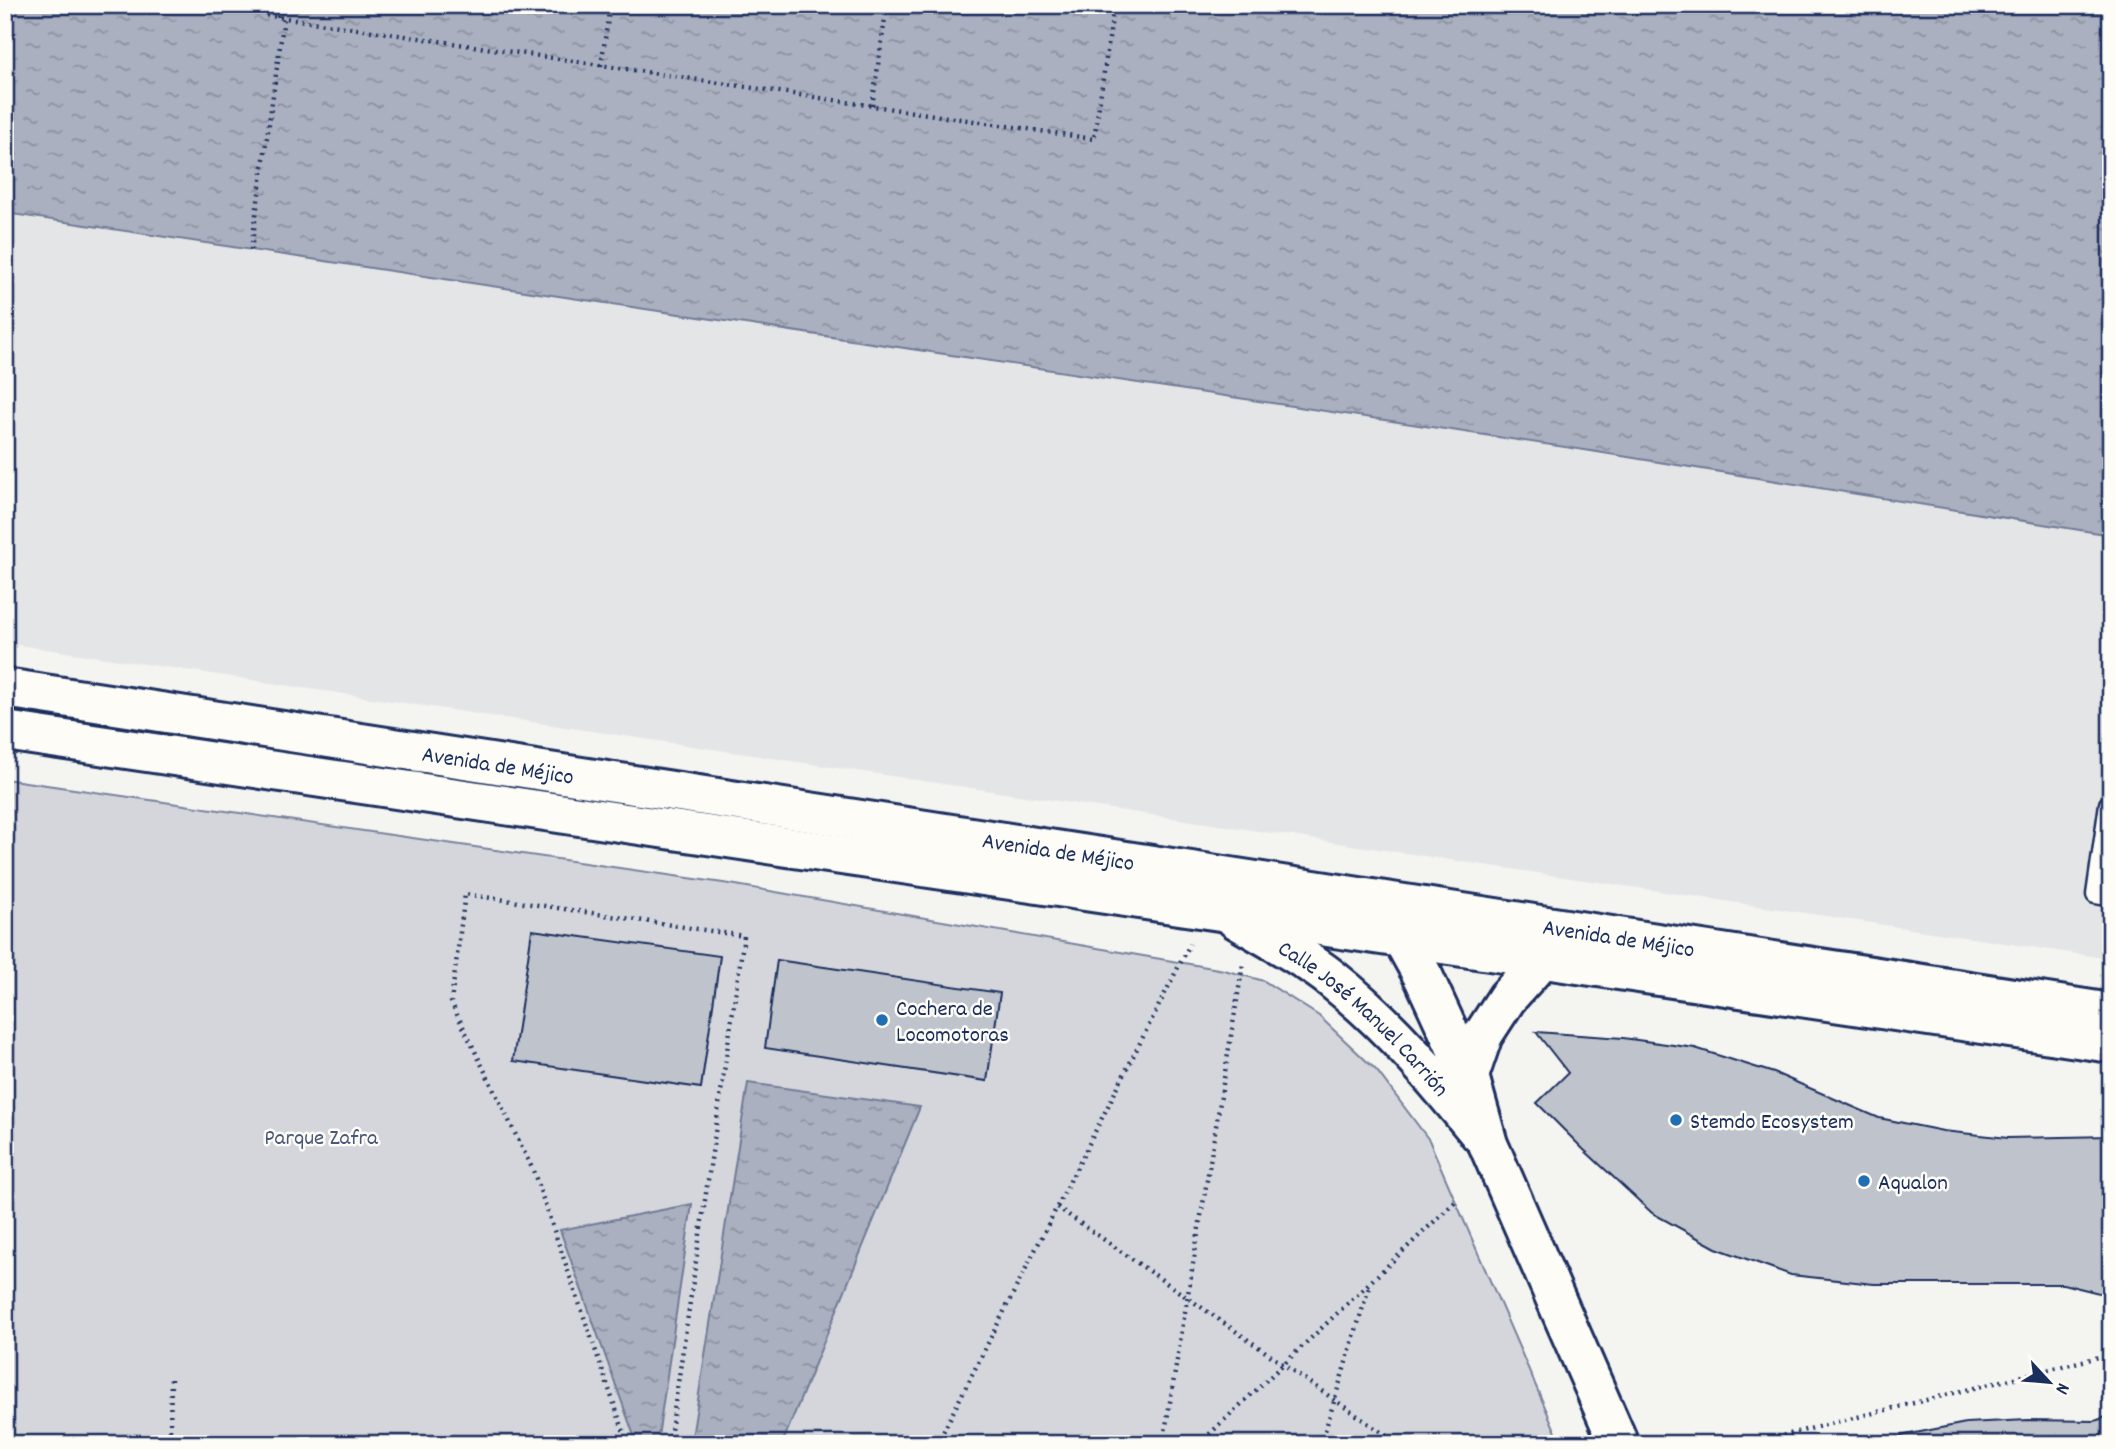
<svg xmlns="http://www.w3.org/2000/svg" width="2116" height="1449" font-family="Dekko,sans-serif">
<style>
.built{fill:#e4e5e6}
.green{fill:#d4d6db;stroke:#78829c;stroke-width:2}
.water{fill:url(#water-ripples);stroke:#717c98;stroke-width:2}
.building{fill:#bfc3cc;stroke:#1b2f5e;stroke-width:2}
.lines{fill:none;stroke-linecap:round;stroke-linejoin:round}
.service-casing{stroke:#1b2f5e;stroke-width:21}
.tertiary-casing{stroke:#1b2f5e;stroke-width:44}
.path{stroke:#1b2f5e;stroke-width:4.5;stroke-dasharray:2 5;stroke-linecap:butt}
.service{stroke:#fdfcf7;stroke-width:16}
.tertiary{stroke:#fdfcf7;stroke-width:38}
.poi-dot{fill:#1f6fb2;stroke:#fdfcf7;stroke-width:2.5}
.labels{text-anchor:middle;stroke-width:5;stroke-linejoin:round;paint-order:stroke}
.street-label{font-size:23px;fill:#1b2f5e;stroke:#fdfcf7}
.poi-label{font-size:23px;fill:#1b2f5e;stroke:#fdfcf7;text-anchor:start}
.park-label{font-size:23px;fill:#49597d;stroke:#fdfcf7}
</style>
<defs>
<pattern id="water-ripples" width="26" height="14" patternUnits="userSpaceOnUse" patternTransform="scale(1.75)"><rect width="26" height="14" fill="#aab0bf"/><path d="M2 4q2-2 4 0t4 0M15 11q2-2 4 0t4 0" fill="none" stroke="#8a909e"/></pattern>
</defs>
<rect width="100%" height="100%" fill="#f4f4f1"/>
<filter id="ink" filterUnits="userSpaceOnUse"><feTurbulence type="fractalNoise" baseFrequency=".0143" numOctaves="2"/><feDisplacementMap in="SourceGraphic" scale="14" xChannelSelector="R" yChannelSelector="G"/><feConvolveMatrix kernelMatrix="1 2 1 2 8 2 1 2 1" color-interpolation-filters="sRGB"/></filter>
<g filter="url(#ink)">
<polygon class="built" points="5,213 1444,429 2111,535 2111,959 5,643"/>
<polygon class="green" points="5,779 730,884 1224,970 1264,981 1319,1016 1377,1071 1429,1140 1561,1444 5,1444"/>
<g class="water">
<polygon points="5,5 2111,5 2111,535 1578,449 5,213"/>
<polygon points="748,1083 920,1107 782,1444 691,1444"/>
<polygon points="692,1204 657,1444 637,1444 560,1230"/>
</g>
<g class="building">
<polygon points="532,930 720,956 701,1088 513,1061"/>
<polygon points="777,960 1000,993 987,1081 765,1048"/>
<polygon points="1536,1032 1623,1038 1695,1048 1777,1074 1879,1118 1943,1131 2008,1138 2111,1136 2111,1296 2063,1284 1874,1284 1791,1275 1716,1248 1652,1213 1583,1149 1537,1103 1568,1073"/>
<polygon points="2111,1415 2111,1444 1876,1444 1905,1435 1966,1423 2028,1420 2095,1421"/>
</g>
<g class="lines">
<g class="service-casing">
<polyline id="service" points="2111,804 2108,804 2095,895 2111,898"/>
</g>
<g class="tertiary-casing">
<g id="tertiary">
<path id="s1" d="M5,688L2111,1013"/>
<polyline points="5,731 2111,1043"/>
<path id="s2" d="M1236,919C1268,938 1303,956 1332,979C1391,1026 1433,1077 1480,1134"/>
<polyline points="1392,920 1424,978 1469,1076 1488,1144 1619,1444"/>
<polyline points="1469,1076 1483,1035 1507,998 1543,958"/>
</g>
</g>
<g class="path">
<polyline points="257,5 265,15 1094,139 1114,5"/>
<polyline points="278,17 280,5"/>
<polyline points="601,66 610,5"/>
<polyline points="872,106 887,5"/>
<polyline points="251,250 284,18"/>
<polyline points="1057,1207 1398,1444"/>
<polyline points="171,1379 170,1430 178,1444"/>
<polyline points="168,1444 170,1431"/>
<polyline points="628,1444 533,1170 451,1002 465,894 744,936 669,1444"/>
<polyline points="937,1444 1190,944"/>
<polyline points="1163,1444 1243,964"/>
<polyline points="1199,1444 1456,1201"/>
<polyline points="1321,1444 1370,1284"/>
<polyline points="1749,1444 2111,1354"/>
</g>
<use href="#service" class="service"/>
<use href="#tertiary" class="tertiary"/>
</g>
</g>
<g class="poi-dot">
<circle cx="882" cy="1020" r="7"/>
<circle cx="1676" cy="1120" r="7"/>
<circle cx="1864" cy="1181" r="7"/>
</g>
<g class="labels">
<g class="street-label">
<text dy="8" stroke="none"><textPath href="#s1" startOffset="499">Avenida de Méjico</textPath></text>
<text dy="8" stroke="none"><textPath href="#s1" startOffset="1066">Avenida de Méjico</textPath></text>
<text dy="8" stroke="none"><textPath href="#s1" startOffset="1633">Avenida de Méjico</textPath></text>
<text dy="8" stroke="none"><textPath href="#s2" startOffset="163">Calle José Manuel Carrión</textPath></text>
</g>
<g class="poi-label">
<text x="896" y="1015">Cochera de<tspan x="896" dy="26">Locomotoras</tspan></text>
<text x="1690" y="1128">Stemdo Ecosystem</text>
<text x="1878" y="1189">Aqualon</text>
</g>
<g class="park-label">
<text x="321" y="1144">Parque Zafra</text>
</g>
</g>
<rect width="2116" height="1449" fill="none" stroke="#fdfcf7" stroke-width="28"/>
<rect x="14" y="14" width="2088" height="1421" fill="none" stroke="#1b2f5e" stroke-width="2.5" filter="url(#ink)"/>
<g transform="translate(2049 1382) rotate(116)" stroke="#fdfcf7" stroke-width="5" paint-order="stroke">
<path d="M0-5L12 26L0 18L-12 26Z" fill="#1b2f5e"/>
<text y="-10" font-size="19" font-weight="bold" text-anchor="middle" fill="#1b2f5e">N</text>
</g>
</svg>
